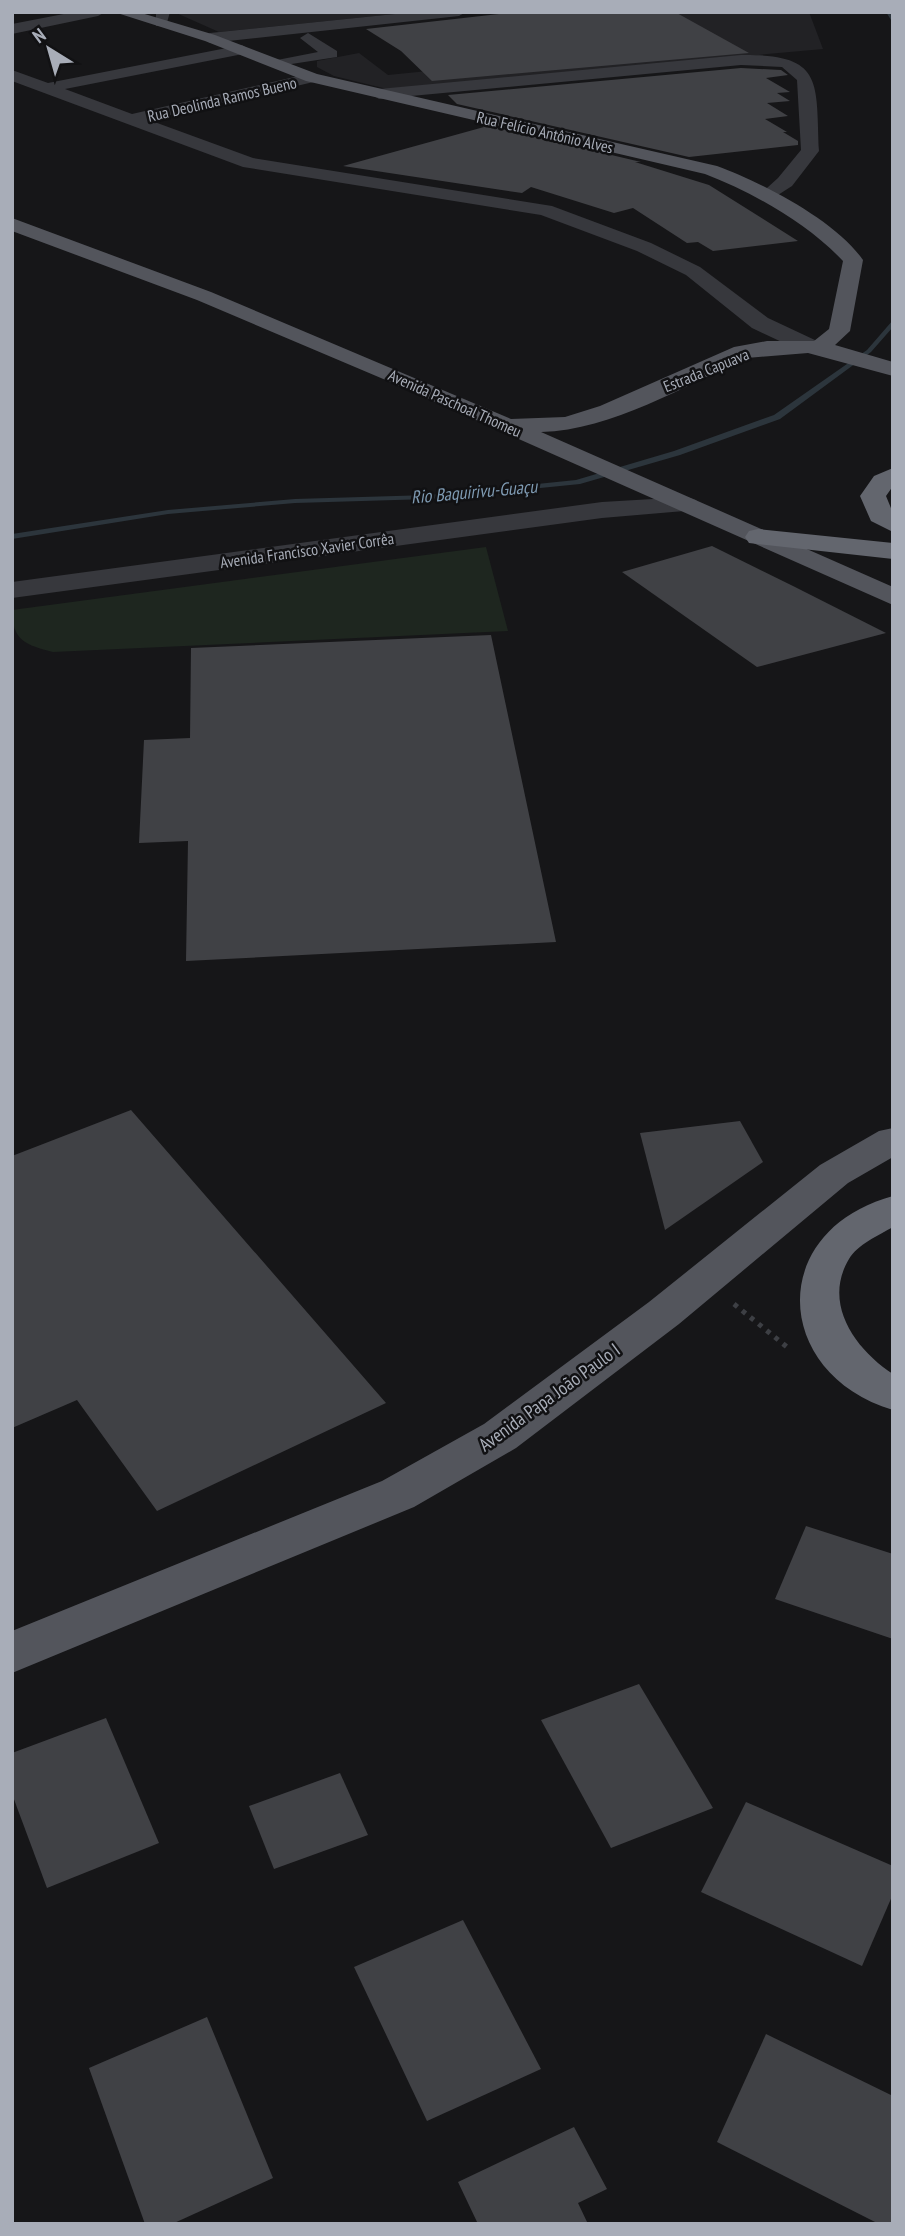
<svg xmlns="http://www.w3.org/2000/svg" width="905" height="2236" font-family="'PT Sans Narrow',sans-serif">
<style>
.built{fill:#222225}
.green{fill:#1e261f}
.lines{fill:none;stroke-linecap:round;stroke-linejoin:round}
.stream{fill:#2c353c;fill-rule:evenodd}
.building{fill:#404145}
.path{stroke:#3d3f44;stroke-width:5;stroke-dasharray:4.5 6;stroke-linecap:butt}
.minor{fill:#37383d;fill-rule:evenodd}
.major{fill:#53555c;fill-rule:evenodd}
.highway{fill:#63666e;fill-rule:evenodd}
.labels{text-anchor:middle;stroke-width:5;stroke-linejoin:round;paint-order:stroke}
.far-street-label{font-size:16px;fill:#a8adb8;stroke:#111113}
.far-water-label{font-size:18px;font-style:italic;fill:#7f9bb3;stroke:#111113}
.street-label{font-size:19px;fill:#a8adb8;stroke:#111113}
</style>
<rect width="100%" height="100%" fill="#161618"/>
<g class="built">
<polygon points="174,12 415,12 219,32"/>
<polygon points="574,12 809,12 823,49 387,89 334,76 317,67 317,61 359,53 388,75 636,50"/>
</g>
<path class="green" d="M486,547L508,631L53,652C26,645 12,641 12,610Z"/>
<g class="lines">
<g class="stream">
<polygon points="886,12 891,12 893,20 891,20"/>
<polygon points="893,320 893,327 871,352 780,419 680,455 580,484 429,499 295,503 168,514 12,539 12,534 168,510 295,499 429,495 576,480 674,451 774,415 867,350"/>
</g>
</g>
<g class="building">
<polygon points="517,12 675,12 749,53 432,81 401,51 366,29"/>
<polygon points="741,68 781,70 788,75 766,78 790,92 777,93 790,101 767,103 788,116 765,119 787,132 783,132 798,141 798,145 689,157 457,104 448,95"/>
<polygon points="481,124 641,162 635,162 709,185 798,241 713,251 698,242 687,243 633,208 614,213 531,187 522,193 343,166 484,127"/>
<polygon points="712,546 793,586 886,633 757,667 622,572"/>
<polygon points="491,635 556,942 186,961 188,841 139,843 144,740 190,738 191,648"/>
<polygon points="131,1110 386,1403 157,1511 77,1400 12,1428 12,1156"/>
<polygon points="740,1121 763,1162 665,1230 640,1133"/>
<polygon points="806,1526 893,1554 893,1639 775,1599"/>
<polygon points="639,1684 713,1808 611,1848 541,1720"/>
<polygon points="106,1718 159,1843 47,1888 12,1794 12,1753"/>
<polygon points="340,1773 368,1835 274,1869 249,1806"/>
<polygon points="746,1802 893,1866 893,1894 862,1966 701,1892"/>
<polygon points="463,1920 541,2069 427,2121 354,1967"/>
<polygon points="207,2017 273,2178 172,2224 145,2224 89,2068"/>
<polygon points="766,2034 893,2096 893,2224 879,2224 717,2142"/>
<polygon points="574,2127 607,2189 578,2203 588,2224 478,2224 458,2182"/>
</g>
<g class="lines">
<polyline class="path" points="734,1304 787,1347"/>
<g class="minor">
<polygon points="74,12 105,12 98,16 12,34 12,24"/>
<polygon points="156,12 170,12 166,26 156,26"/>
<polygon points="414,12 466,12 459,16 210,43 202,38 210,33"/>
<polygon points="308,33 337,51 337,57 272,67 272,61 318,52 300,38"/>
<polygon points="242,45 250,50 248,53 65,89 132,114 312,73 318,75 318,81 149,120 253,158 552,206 651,243 700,267 768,318 817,341 820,346 817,351 801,351 752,328 686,275 637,251 541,215 243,167 12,81 12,70 48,83"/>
<path d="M741,55C824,54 816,81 819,151L792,186L767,202L758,196L778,178L801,150L797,80L782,67L741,65L379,99L371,94L379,89Z"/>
<polygon points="687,497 696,500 700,505 696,510 602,518 12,598 12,582 602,502"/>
</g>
<g class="major">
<path d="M114,12H138L215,35L317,74L717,166C763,183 835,220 863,260L850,331L835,345L893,362V376L808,353L747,358C683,386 613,430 541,432L893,587V605L388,381L197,300L12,231V218L211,292L511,419L565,417L600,406L734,347L767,341H814L829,329L843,261C807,223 754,193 705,174L306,81L205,41Z"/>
<polygon points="893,1128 893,1157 848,1183 679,1324 516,1448 414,1507 12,1673 12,1631 382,1481 484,1424 649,1302 820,1165 879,1131"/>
</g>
<g class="highway">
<polygon points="893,468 893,486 886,496 893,513 893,532 871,521 860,496 874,476"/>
<polygon points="758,529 893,543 893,559 749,543 745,537 749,531"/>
<path d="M893,1196V1227C879,1235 857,1245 849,1259C822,1304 856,1350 893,1374V1410C773,1374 765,1231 893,1196Z"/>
</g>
</g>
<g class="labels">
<g class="far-street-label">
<text transform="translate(222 99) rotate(-13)" y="6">Rua Deolinda Ramos Bueno</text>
<text transform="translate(545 132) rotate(13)" y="6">Rua Felício Antônio Alves</text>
<text transform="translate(706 370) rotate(-22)" y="6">Estrada Capuava</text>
<text transform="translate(455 403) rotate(24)" y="6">Avenida Paschoal Thomeu</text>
<text transform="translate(307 550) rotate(-8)" y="6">Avenida Francisco Xavier Corrêa</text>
</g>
<g class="far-water-label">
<text transform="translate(474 492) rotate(-5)" y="6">Rio Baquirivu-Guaçu</text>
</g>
<g class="street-label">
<text transform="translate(549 1397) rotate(-36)" y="7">Avenida Papa João Paulo I</text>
</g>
</g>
<rect width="905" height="2236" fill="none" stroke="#a8adb8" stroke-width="28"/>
<g transform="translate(49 49) rotate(323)" stroke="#111113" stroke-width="5" paint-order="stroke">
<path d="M0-5L12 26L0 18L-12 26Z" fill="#a8adb8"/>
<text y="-10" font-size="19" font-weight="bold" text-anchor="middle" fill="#a8adb8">N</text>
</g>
</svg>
